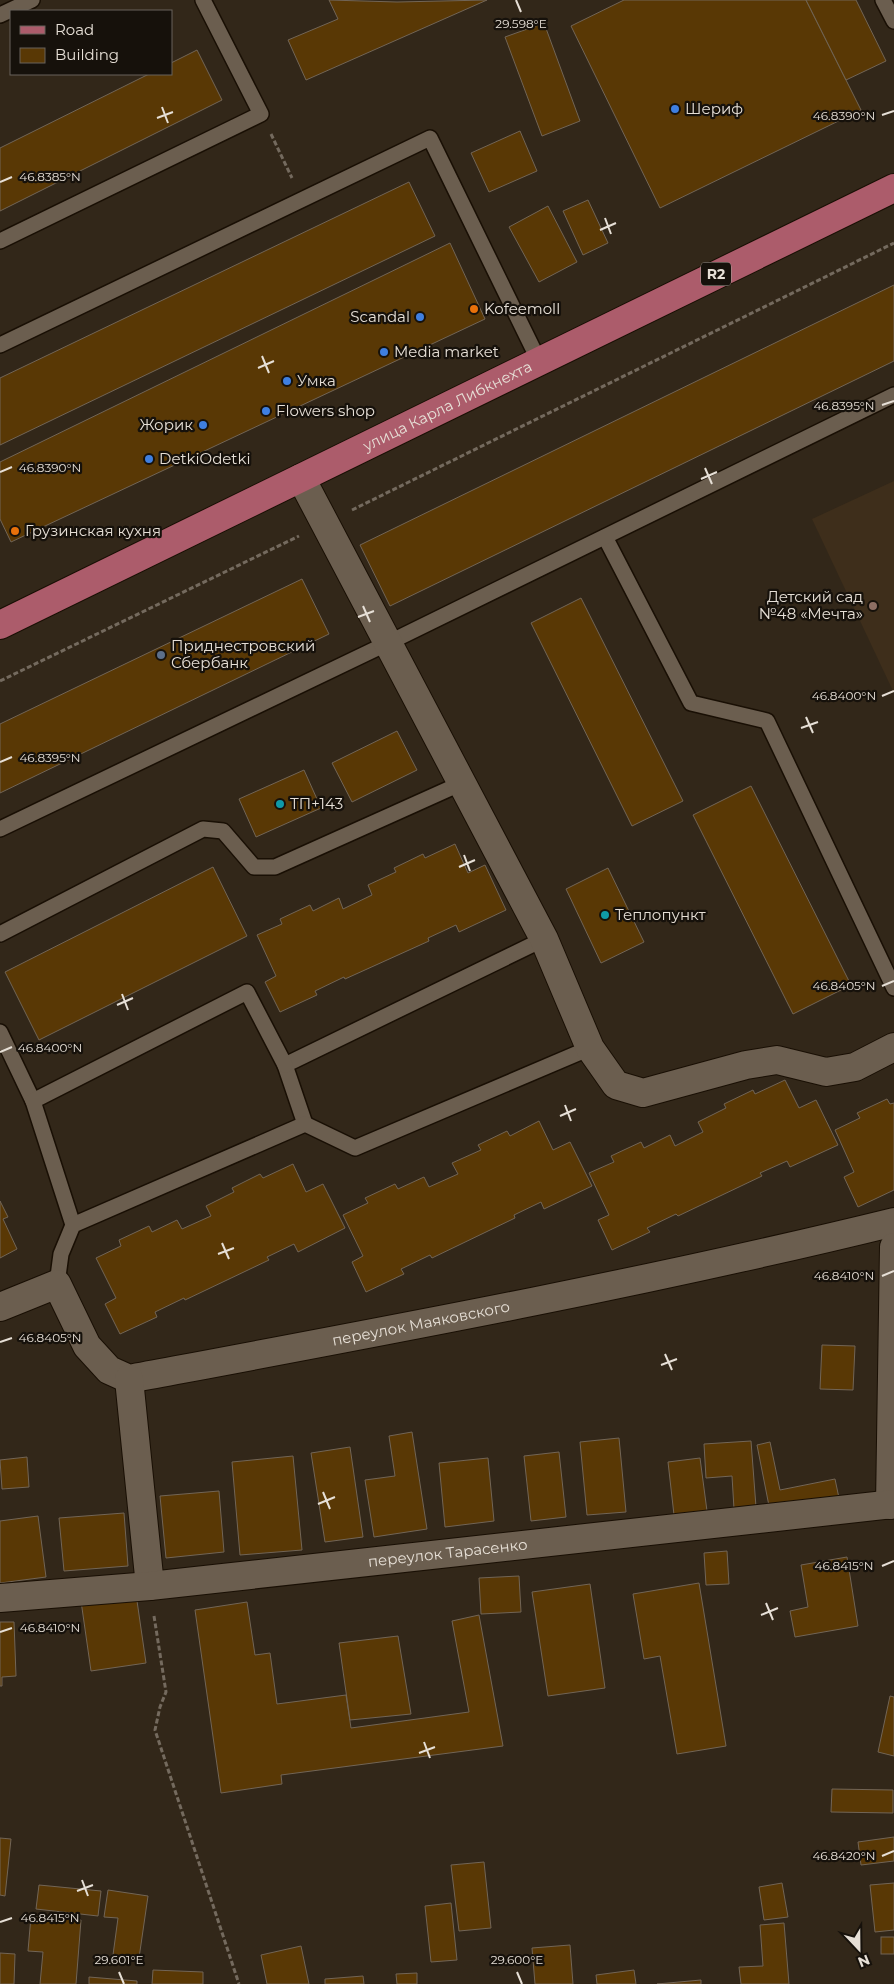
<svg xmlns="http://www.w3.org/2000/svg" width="894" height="1984" font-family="Montserrat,sans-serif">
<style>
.built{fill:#3e2e1b}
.building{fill:#593805;stroke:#726556}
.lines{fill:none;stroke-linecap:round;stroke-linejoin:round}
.lane-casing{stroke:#190f04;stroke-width:18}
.street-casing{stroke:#190f04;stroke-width:30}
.primary-casing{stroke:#190f04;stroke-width:30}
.path{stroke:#746a5e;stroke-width:3;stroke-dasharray:5 2.5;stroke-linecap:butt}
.lane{stroke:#6b5e4f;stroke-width:15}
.street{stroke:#6b5e4f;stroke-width:28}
.primary{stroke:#ac5c6b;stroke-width:28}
.ticks{fill:none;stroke:#e6dfd6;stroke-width:2}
.shop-dot{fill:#3f7fe0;stroke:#16110b;stroke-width:2}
.food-dot{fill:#e8710a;stroke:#16110b;stroke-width:2}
.education-dot{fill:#8d6e63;stroke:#16110b;stroke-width:2}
.service-dot{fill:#5c6f8a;stroke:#16110b;stroke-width:2}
.culture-dot{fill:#0f9aa8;stroke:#16110b;stroke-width:2}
.labels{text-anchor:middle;stroke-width:4.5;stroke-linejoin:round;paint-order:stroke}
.shield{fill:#16110b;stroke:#a8a199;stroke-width:1}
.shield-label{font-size:14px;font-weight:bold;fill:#e6dfd6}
.poi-label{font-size:15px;fill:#e6dfd6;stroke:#16110b;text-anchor:start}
.street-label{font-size:15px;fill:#e6dfd6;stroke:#16110b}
.ticks-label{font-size:12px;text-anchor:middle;fill:#e6dfd6;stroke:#16110b;stroke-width:4.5;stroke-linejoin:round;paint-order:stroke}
</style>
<rect width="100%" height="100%" fill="#322719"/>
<polygon class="built" points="894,481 894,693 812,519"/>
<g class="building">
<polygon points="329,0 397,2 487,0 306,80 288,40 338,19"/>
<polygon points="624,0 806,0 861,110 660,208 571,26"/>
<polygon points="806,0 856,0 886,61 846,80"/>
<polygon points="544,23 580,121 542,136 505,37"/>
<polygon points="197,50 222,100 0,211 0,148 149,74 171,74 171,63"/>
<polygon points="520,131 537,171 489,192 471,153"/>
<polygon points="409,182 435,236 0,445 0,378"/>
<polygon points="588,200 608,243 583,255 563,211"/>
<polygon points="548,206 577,262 539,282 509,227"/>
<polygon points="450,243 485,319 11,542 0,519 0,462"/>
<polygon points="894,285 894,361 390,606 360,545"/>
<polygon points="302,579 329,634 0,793 0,724"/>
<polygon points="581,598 683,801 632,826 531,623"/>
<polygon points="397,731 417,770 352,802 332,763"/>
<polygon points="304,770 321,808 256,837 239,799"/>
<polygon points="751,786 851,985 793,1014 693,815"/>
<polygon points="455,844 468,873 485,865 506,910 459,932 456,925 428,938 429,941 345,979 344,977 315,991 317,995 280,1012 265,982 276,976 257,935 282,924 280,919 310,905 313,911 339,898 343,909 372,895 368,885 396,872 394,868 423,854 425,858"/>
<polygon points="213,867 247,936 39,1040 5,972"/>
<polygon points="608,868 644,942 601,963 566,889"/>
<polygon points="785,1080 799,1108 816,1100 838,1145 790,1167 787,1161 760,1173 762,1176 678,1216 676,1214 647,1228 650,1232 612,1250 598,1220 609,1215 589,1173 614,1162 611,1156 641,1142 644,1148 670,1135 675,1146 703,1132 698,1122 726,1108 724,1104 753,1090 755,1094"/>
<polygon points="887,1099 890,1104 894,1103 894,1190 858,1207 844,1177 854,1172 835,1130 860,1118 857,1113"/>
<polygon points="539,1121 553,1150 570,1142 592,1186 544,1209 541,1202 514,1215 515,1218 432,1258 430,1255 401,1269 404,1274 366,1292 352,1262 363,1256 343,1215 368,1203 365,1198 395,1184 398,1189 424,1177 429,1187 458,1174 452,1163 481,1150 478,1145 507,1131 510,1136"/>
<polygon points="293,1164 306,1192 323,1184 345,1228 298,1252 294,1244 267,1257 269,1260 185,1300 184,1298 155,1312 157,1317 120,1334 105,1304 116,1298 96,1258 121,1246 119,1240 149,1226 152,1232 177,1220 182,1229 211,1216 206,1206 234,1192 232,1188 260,1174 263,1178"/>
<polygon points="0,1201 8,1217 3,1219 17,1249 0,1258"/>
<polygon points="822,1345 855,1346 853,1390 820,1389"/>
<polygon points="412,1432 427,1529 374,1537 365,1480 395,1476 389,1436"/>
<polygon points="619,1438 626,1512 587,1515 580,1442"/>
<polygon points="751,1441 756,1507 734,1509 732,1476 706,1478 704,1444"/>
<polygon points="770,1442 780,1490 835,1479 839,1498 770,1511 757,1445"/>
<polygon points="350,1447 363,1537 325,1542 311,1453"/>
<polygon points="559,1452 566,1517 531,1521 524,1456"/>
<polygon points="293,1456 302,1550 240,1555 232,1462"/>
<polygon points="27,1457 29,1487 2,1489 0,1460"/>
<polygon points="488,1458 494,1521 445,1527 439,1463"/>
<polygon points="700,1458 707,1511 674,1515 668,1462"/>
<polygon points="219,1491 224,1552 166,1558 160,1496"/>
<polygon points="124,1513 128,1566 64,1571 59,1518"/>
<polygon points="38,1516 46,1577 0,1583 0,1521"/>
<polygon points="727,1551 729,1584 706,1585 704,1553"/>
<polygon points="847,1557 858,1626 795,1637 790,1611 808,1607 801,1565"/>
<polygon points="519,1576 521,1612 481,1614 479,1578"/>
<polygon points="699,1583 726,1746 677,1754 660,1656 644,1659 633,1594"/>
<polygon points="590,1584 605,1688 548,1696 532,1592"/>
<polygon points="136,1594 146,1663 91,1671 81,1601"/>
<polygon points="247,1602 255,1655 270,1653 277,1704 346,1695 351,1728 469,1712 452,1621 479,1615 503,1746 281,1775 282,1784 221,1793 195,1610"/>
<polygon points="0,1622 14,1622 16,1676 2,1677 2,1686 0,1686"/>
<polygon points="398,1636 411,1714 350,1720 339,1643"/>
<polygon points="890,1696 894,1697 894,1756 878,1752"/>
<polygon points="832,1789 893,1790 893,1813 831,1812"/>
<polygon points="894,1837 894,1861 861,1865 858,1842"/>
<polygon points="0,1838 11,1839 5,1896 0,1895"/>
<polygon points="484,1862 491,1928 459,1931 451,1865"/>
<polygon points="782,1883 788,1917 764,1920 759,1887"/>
<polygon points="894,1883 894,1930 875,1932 870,1885"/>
<polygon points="39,1885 101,1891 98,1916 36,1909"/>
<polygon points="108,1890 148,1896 139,1958 113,1955 118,1918 104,1917"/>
<polygon points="451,1903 457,1960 431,1962 425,1906"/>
<polygon points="31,1916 81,1920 76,1984 40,1984 43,1952 28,1951"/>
<polygon points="784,1923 789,1984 741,1984 739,1967 763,1966 760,1925"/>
<rect x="881" y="1937" width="13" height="17"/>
<polygon points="570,1945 573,1984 535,1984 532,1948"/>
<polygon points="301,1946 309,1984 267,1984 261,1955"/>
<polygon points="0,1953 15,1954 14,1984 0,1984"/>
<polygon points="153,1970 203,1972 203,1984 152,1984"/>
<polygon points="634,1970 636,1984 597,1984 596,1975"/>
<polygon points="417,1973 417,1984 397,1984 396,1974"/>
<polygon points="363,1976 364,1984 325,1984 325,1979"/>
<polygon points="89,1977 137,1981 137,1984 89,1984"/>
<polygon points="701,1980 701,1984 657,1984"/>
</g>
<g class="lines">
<g class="lane-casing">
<g id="lane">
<polyline points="883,0 894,21"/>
<polyline points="0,15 32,0"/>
<polyline points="0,241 261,114 203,0"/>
<polyline points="0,345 430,138 539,361"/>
<polyline points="605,537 691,703 767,721 894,988"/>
<polyline points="0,829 388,643 894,395"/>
<polyline points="0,934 203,829 223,831 254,867 275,867 462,783"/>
<polyline points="0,1032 33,1101"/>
<polyline points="305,1124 285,1065 544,939"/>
<polyline points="73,1225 33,1101 247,992 285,1065"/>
<polyline points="57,1284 61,1254 73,1225 305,1124 355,1148 590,1048"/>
</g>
</g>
<g class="street-casing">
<g id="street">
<polyline points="301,478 544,939 590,1048 616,1085 643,1093 746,1065 777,1060 826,1072 855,1067 894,1047"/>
<path id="s1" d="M0,1307L57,1284L87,1346L109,1370L129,1379C385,1331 641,1284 894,1222"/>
<polyline points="129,1379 150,1586"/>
<polyline points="890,1505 894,1247"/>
<path id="s2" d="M0,1598L150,1586L894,1504"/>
</g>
</g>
<g class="primary-casing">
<g id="primary">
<path id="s3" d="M0,625L894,188"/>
</g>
</g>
<g class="path">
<polyline points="271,134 292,178"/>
<polyline points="352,510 894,243"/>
<polyline points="0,681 299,536"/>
<polyline points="154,1616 166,1692 160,1707 155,1730 239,1984"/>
</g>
<use href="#lane" class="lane"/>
<use href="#street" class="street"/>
<use href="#primary" class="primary"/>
</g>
<path class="ticks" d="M516,0L521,12M162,107L168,123M882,115L894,111M157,118L173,112M0,182L12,177M605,218L611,234M600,230L616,223M262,356L269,373M258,368L274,361M882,405L894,401M705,468L712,484M0,472L12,467M701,479L717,472M363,606L370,622M358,617L374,611M882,696L894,691M806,717L813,733M801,728L818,722M0,762L12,757M464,855L470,871M459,867L475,860M882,986L894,981M122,994L128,1010M117,1005L133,998M0,1052L12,1047M565,1105L571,1121M560,1116L576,1109M222,1243L229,1259M218,1254L234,1248M882,1276L894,1271M0,1342L12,1338M665,1354L672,1370M661,1365L677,1359M323,1492L330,1509M318,1504L335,1497M882,1566L894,1561M766,1603L773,1620M761,1615L778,1608M0,1632L12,1628M424,1742L430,1758M419,1753L435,1747M882,1856L894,1851M82,1880L88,1896M77,1891L93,1885M0,1922L12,1918M119,1972L124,1984M517,1972L522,1984"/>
<g class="shop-dot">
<circle cx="675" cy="109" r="5"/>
<circle cx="420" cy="317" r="5"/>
<circle cx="384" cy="352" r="5"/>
<circle cx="287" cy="381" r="5"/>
<circle cx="266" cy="411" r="5"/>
<circle cx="203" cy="425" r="5"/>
<circle cx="149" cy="459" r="5"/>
</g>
<g class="food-dot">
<circle cx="474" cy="309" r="5"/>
<circle cx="15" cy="531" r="5"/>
</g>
<circle class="education-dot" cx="873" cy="606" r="5"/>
<circle class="service-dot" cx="161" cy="655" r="5"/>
<g class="culture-dot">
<circle cx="280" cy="804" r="5"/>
<circle cx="605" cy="915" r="5"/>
</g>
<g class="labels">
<rect class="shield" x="701" y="262.5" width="30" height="23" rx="4"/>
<g class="shield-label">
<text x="716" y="279">R2</text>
</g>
<g class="poi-label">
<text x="685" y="114">Шериф</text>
<text x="484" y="314">Kofeemoll</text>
<text x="410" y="322" text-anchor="end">Scandal</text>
<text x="394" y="357">Media market</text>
<text x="297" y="386">Умка</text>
<text x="276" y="416">Flowers shop</text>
<text x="193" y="430" text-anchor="end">Жорик</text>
<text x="159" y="464">DetkiOdetki</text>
<text x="25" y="536">Грузинская кухня</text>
<text x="863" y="602" text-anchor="end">Детский сад<tspan x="863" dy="17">№48 «Мечта»</tspan></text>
<text x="171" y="651">Приднестровский<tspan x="171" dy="17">Сбербанк</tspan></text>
<text x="290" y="809">ТП+143</text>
<text x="615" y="920">Теплопункт</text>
</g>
<g class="street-label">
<text dy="5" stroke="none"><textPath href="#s3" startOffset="498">улица Карла Либкнехта</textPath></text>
<text dy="5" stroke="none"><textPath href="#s1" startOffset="482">переулок Маяковского</textPath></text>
<text dy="5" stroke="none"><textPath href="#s2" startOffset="450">переулок Тарасенко</textPath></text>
</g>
</g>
<g class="ticks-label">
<text x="521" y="28">29.598°E</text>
<text x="844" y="120">46.8390°N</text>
<text x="50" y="181">46.8385°N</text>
<text x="844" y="410">46.8395°N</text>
<text x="50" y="472">46.8390°N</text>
<text x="844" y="700">46.8400°N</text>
<text x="50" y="762">46.8395°N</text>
<text x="844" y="990">46.8405°N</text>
<text x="50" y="1052">46.8400°N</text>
<text x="844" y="1280">46.8410°N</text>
<text x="50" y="1342">46.8405°N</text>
<text x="844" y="1570">46.8415°N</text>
<text x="50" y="1632">46.8410°N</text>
<text x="844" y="1860">46.8420°N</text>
<text x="50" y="1922">46.8415°N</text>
<text x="119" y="1964">29.601°E</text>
<text x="517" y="1964">29.600°E</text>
</g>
<rect x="10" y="10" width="162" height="65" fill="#16110b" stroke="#69635c"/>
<rect x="20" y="26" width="25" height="8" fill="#ac5c6b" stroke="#69635c"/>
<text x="55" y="35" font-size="15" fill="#e6dfd6">Road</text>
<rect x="20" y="48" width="25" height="15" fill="#593805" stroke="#69635c"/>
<text x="55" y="60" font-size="15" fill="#e6dfd6">Building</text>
<g transform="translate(859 1949) rotate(158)" stroke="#16110b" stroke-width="4" paint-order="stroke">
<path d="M0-4L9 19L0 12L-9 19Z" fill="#e6dfd6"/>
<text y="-8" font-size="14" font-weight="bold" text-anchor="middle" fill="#e6dfd6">N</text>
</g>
</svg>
